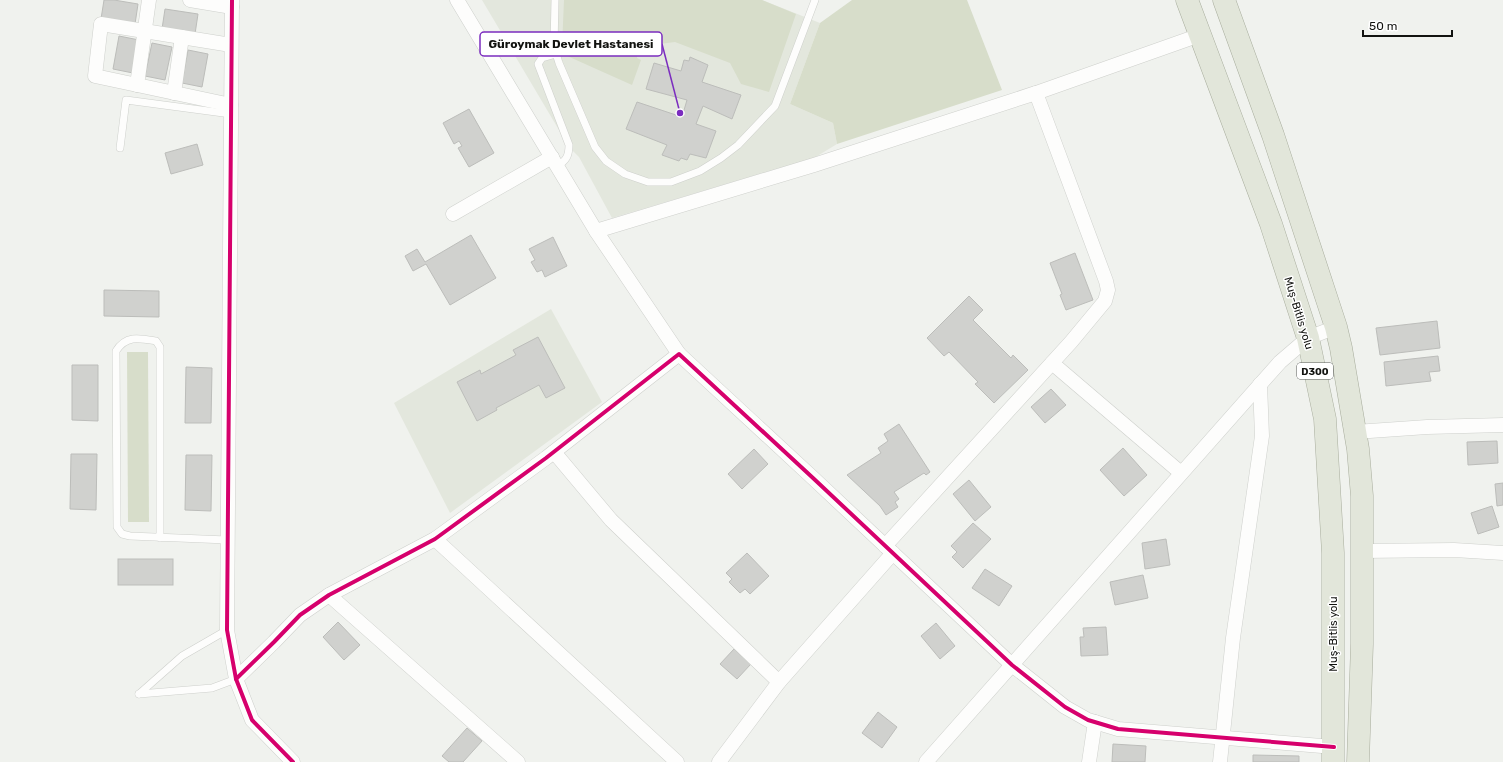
<svg xmlns="http://www.w3.org/2000/svg" width="1503" height="762" font-family="Rubik,sans-serif">
<style>
.built{fill:#e3e7dd}
.green{fill:#d7ddca}
.building{fill:#d0d1ce;stroke:#bcbdba}
.lines{fill:none;stroke-linecap:round;stroke-linejoin:round}
.service-casing{stroke:#ced0cc;stroke-width:8}
.minor-casing{stroke:#ced0cc;stroke-width:15}
.trunk-casing{stroke:#a8ad9d;stroke-width:23}
.service{stroke:#fdfdfc;stroke-width:7}
.minor{stroke:#fdfdfc;stroke-width:14}
.trunk{stroke:#e2e6da;stroke-width:22}
.cycleway-casing{stroke:#fff;stroke-width:6}
.cycleway{stroke:#d6006c;stroke-width:4}
.labels{text-anchor:middle;stroke-width:3;stroke-linejoin:round;paint-order:stroke}
.shield{fill:#fff;stroke:#595a58;stroke-width:1}
.shield-label{font-size:10px;font-weight:bold;fill:#121310}
.street-label{font-size:11px;fill:#121310;stroke:#fff}
.leader{fill:none;stroke:#7b2cbf;stroke-width:1.5}
.callout-dot{fill:#7b2cbf;stroke:#fff;stroke-width:1.5}
.callout{fill:#fff;stroke:#7b2cbf;stroke-width:1.5}
.callout-label{font-size:12px;text-anchor:middle;font-weight:bold;fill:#121310}
</style>
<rect width="100%" height="100%" fill="#f0f2ee"/>
<g class="built">
<polygon points="482,0 762,0 820,23 790,104 833,123 837,144 814,158 612,218 579,157 569,147"/>
<polygon points="551,309 602,402 450,513 394,403"/>
</g>
<g class="green">
<polygon points="564,0 762,0 796,14 769,92 741,84 730,63 675,42 644,46 639,43 637,58 641,60 632,85 565,55 562,47"/>
<polygon points="852,0 967,0 1002,90 837,144 833,123 790,104 820,23"/>
<polygon points="127,352 148,352 149,522 128,522"/>
</g>
<g class="building">
<polygon points="104,0 114,0 138,4 135,24 101,19"/>
<polygon points="165,9 198,14 195,34 162,29"/>
<polygon points="119,36 139,40 133,73 113,69"/>
<polygon points="152,43 172,47 165,80 145,76"/>
<polygon points="188,50 208,54 202,87 182,83"/>
<polygon points="690,57 708,65 702,82 741,95 732,119 703,106 696,124 716,131 706,158 690,154 687,160 681,158 679,161 662,155 667,145 626,129 637,102 682,117 687,100 646,89 654,63 681,71 684,60 689,61"/>
<polygon points="469,109 494,153 469,167 458,148 462,146 459,141 454,144 443,123"/>
<polygon points="197,144 203,165 171,174 165,153"/>
<polygon points="471,235 496,278 450,305 426,264 413,271 405,256 417,249 425,262"/>
<polygon points="553,237 567,266 545,277 542,270 537,272 531,262 535,260 529,249"/>
<polygon points="1075,253 1093,300 1066,310 1060,295 1062,294 1050,263"/>
<polygon points="104,290 159,291 159,317 104,316"/>
<polygon points="969,296 983,310 973,320 1011,358 1013,355 1028,370 994,403 975,384 978,382 949,352 944,356 927,338"/>
<polygon points="1437,321 1440,348 1380,355 1376,328"/>
<polygon points="538,337 565,388 546,398 539,385 496,408 497,410 477,421 457,382 480,370 481,374 516,355 513,350"/>
<polygon points="1438,356 1440,371 1429,372 1431,381 1386,386 1384,362"/>
<polygon points="72,365 98,365 98,421 72,420"/>
<polygon points="186,367 212,368 211,423 185,423"/>
<polygon points="1051,389 1066,405 1045,423 1031,407"/>
<polygon points="899,424 930,472 926,475 924,473 894,492 899,499 895,502 898,507 886,515 880,506 847,475 881,453 878,448 888,441 884,434"/>
<polygon points="1497,441 1498,463 1468,465 1467,442"/>
<polygon points="1123,448 1147,475 1124,496 1100,470"/>
<polygon points="754,449 768,464 742,489 728,474"/>
<polygon points="71,454 97,454 96,510 70,509"/>
<polygon points="186,455 212,455 211,511 185,510"/>
<polygon points="969,480 991,507 975,521 953,494"/>
<polygon points="1503,483 1503,505 1497,506 1495,484"/>
<polygon points="1492,506 1499,527 1478,534 1471,513"/>
<polygon points="973,523 991,539 963,568 952,557 957,552 951,546"/>
<polygon points="1166,539 1170,565 1145,569 1142,543"/>
<polygon points="747,553 769,576 750,594 745,589 740,593 729,582 732,579 726,573"/>
<rect x="118" y="559" width="55" height="26"/>
<polygon points="985,569 1012,586 999,606 972,588"/>
<polygon points="1143,575 1148,598 1115,605 1110,582"/>
<polygon points="338,622 360,645 344,660 323,637"/>
<polygon points="936,623 955,646 940,659 921,636"/>
<polygon points="1106,627 1108,655 1081,656 1080,637 1084,637 1083,628"/>
<polygon points="734,649 751,664 737,679 720,664"/>
<polygon points="878,712 897,727 882,748 862,733"/>
<polygon points="467,728 482,741 463,762 449,762 442,756"/>
<polygon points="1113,744 1146,746 1145,762 1112,762"/>
<polygon points="1253,755 1299,756 1299,762 1253,762"/>
</g>
<g class="lines">
<g class="service-casing">
<g id="service">
<polyline points="555,0 554,47 559,63 595,147 606,161 625,174 648,182 671,182 700,171 721,158 738,145 775,106 815,0"/>
<path d="M556,54L542,58L538,64L569,145C569,156 566,161 557,166"/>
<polyline points="120,148 126,100 231,114"/>
<path d="M160,538V347L156,341C139,338 126,335 116,351L117,527L122,534L130,536L227,540"/>
<polyline points="139,694 182,656 227,630"/>
<polyline points="139,694 212,688 236,679"/>
</g>
</g>
<g class="minor-casing">
<g id="minor">
<polyline points="190,0 232,7"/>
<polyline points="232,0 227,630 236,679 252,720 293,762"/>
<polyline points="457,0 596,231 679,354"/>
<polyline points="137,85 149,0"/>
<polyline points="174,93 182,37"/>
<polyline points="231,105 95,76 101,24 231,45"/>
<polyline points="453,214 552,157"/>
<polyline points="596,231 814,165 1036,93 1200,35"/>
<polyline points="1052,363 1181,473"/>
<polyline points="1355,432 1427,427 1503,425"/>
<polyline points="554,452 611,520 779,682"/>
<polyline points="435,539 677,762"/>
<polyline points="885,546 1071,342 1105,301 1108,290 1106,281 1036,93"/>
<polyline points="1362,551 1454,550 1503,553"/>
<polyline points="329,595 518,762"/>
<polyline points="236,679 274,642 300,615 329,595 435,539 546,458 679,354 813,478 1012,665 1065,707 1088,720 1118,729 1334,747"/>
<polyline points="719,762 779,682 893,553"/>
<polyline points="926,762 1280,362 1308,338 1336,327"/>
<polyline points="1089,762 1095,722"/>
<polyline points="1220,762 1233,638 1262,436 1260,384"/>
</g>
</g>
<g class="trunk-casing">
<g id="trunk">
<polyline points="1187,0 1271,224 1308,338 1325,419 1333,553 1333,762"/>
<polyline points="1224,0 1273,135 1336,327 1341,348 1358,449 1362,496 1362,644 1358,762"/>
</g>
</g>
<use href="#service" class="service"/>
<use href="#minor" class="minor"/>
<use href="#trunk" class="trunk"/>
<g class="cycleway-casing">
<g id="cycleway">
<polyline points="232,0 227,630 236,679 252,720 293,762"/>
<polyline points="236,679 274,642 300,615 329,595 435,539 546,458 679,354 813,478 1012,665 1065,707 1088,720 1118,729 1334,747"/>
</g>
</g>
<use href="#cycleway" class="cycleway"/>
</g>
<g class="labels">
<rect class="shield" x="1297" y="363" width="36" height="16" rx="3"/>
<g class="shield-label">
<text x="1315" y="375">D300</text>
</g>
<g class="street-label">
<text transform="translate(1299 313) rotate(73)" y="4">Muş-Bitlis yolu</text>
<text transform="translate(1333 634) rotate(-90)" y="4">Muş-Bitlis yolu</text>
</g>
</g>
<path class="leader" d="M680 113L662 44"/>
<circle class="callout-dot" cx="680" cy="113" r="4"/>
<rect class="callout" x="480" y="32" width="182" height="24" rx="4"/>
<g class="callout-label">
<text x="571" y="48">Güroymak Devlet Hastanesi</text>
</g>
<path d="M1363 30v6h89v-6" fill="none" stroke="#121310" stroke-width="2"/>
<text x="1369" y="30" font-size="12" fill="#121310" stroke="#ffffff" stroke-width="3" paint-order="stroke">50 m</text>
</svg>
